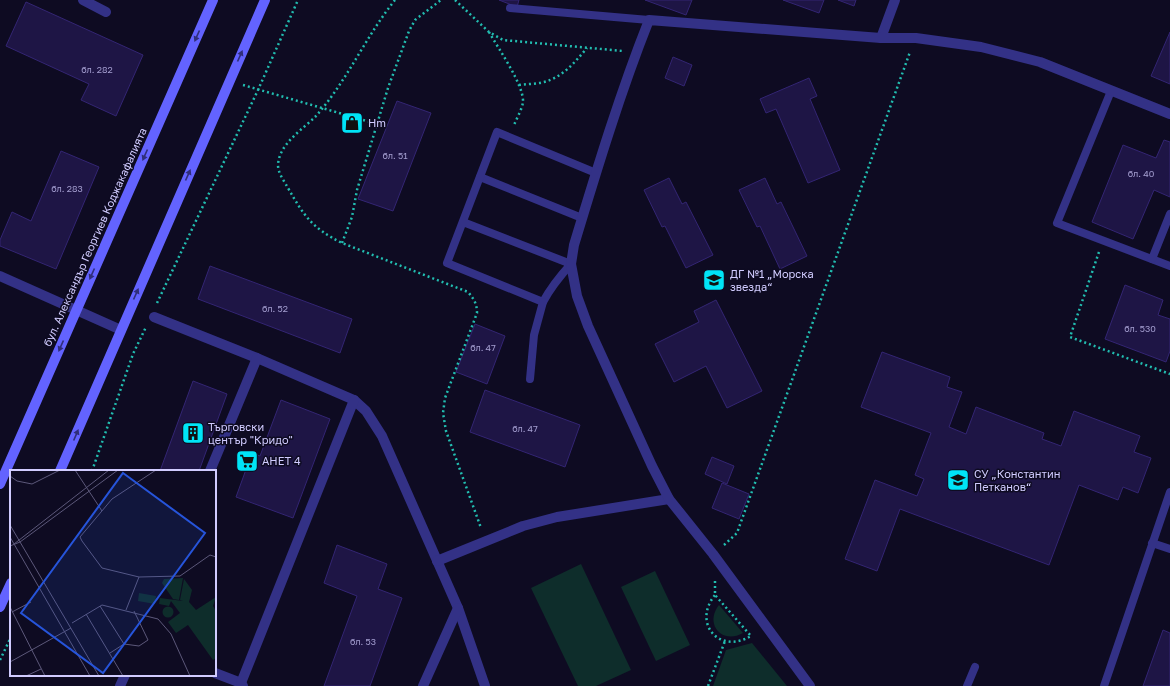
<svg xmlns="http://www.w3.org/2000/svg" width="1170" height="686" font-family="'Golos Text',sans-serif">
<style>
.green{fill:#0e2d2b}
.building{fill:#1e1545;stroke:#332573}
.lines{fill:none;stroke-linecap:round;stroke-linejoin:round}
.path{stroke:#22bdb0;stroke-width:2.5;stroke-dasharray:2 3;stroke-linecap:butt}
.lane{stroke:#333186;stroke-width:8}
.street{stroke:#333186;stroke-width:10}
.secondary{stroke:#6363ff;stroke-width:10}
.oneway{fill:#302e7a}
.labels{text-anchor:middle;stroke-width:3;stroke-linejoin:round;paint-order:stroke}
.number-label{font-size:9px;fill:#a49ed0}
.poi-label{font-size:11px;fill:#d1ccff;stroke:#0e0b22;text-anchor:start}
.street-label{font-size:11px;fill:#d1ccff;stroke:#0e0b22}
.inset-road{fill:none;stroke:#5c587a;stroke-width:1}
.view{fill:#2654da;fill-opacity:0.15;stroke:#2654da;stroke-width:2}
.inset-edge{fill:none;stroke:#d1ccff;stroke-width:2}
</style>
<rect width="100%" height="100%" fill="#0e0b22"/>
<g class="green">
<polygon points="581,564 631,670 596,686 578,686 531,588"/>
<polygon points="655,571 690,645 656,661 621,587"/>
<path d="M719,605L743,633C722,645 704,624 719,605Z"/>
<polygon points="752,643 787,686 713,686 726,650"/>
</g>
<g class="building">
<polygon points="499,0 519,0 517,7"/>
<polygon points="645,0 692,0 686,15"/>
<polygon points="783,0 824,0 819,13"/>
<polygon points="838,0 856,0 854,6"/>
<polygon points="26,2 143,55 116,116 81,100 89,84 6,46"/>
<polygon points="1170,32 1170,84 1151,76"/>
<polygon points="673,57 692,65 684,86 665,78"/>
<polygon points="809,78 817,96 810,99 840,170 808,183 776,109 766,113 760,99"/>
<polygon points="397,101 431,113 393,211 358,199"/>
<polygon points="1164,140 1170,142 1170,197 1154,190 1133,239 1092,222 1123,145 1156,158"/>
<polygon points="61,151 99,167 56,269 0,246 0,240 12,212 31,221"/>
<polygon points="669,178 682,204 686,202 713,255 686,268 665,226 662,227 644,190"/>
<polygon points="765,178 777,204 781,202 807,256 780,269 760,226 757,227 739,190"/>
<polygon points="210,266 352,319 340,353 198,299"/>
<polygon points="1125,285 1163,300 1158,315 1170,319 1170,351 1166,362 1105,339"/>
<polygon points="716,300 762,391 727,408 706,366 674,382 655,344 699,322 694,311"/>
<polygon points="475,324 505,336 487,384 456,372"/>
<polygon points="882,352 950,377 947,387 962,392 949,427 966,434 976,407 1044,433 1042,439 1061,446 1074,411 1140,436 1134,452 1151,458 1138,493 1123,487 1118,500 1079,485 1049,565 900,509 877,571 845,559 875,480 917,496 924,479 915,475 931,433 861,407"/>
<polygon points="193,381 227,394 199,471 160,471"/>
<polygon points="485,390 580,425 565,467 470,432"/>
<polygon points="281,400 330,419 293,518 236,497 252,453 260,456"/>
<polygon points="712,457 734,466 727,484 705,474"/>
<polygon points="722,483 749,494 739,519 712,508"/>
<polygon points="337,545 387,564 378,589 402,598 370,686 324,686 357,596 324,583"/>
<polygon points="1163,630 1170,633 1170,686 1143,686"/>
</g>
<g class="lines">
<g class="path">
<path d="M395,0C366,36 347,81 316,116C302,130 279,144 278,165C278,173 284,181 288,188C304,216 312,228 342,243L468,292C474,299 477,304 477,313L445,398L443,413L446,431L481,528"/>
<polyline points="455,0 489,32 503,40 623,51"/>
<path d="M489,32C498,48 524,85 523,102C522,109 517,118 514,125"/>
<polyline points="243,85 377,124"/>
<path d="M519,85C527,84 536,84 544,82C563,77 574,63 587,48"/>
<polyline points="342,243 352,217 357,190 388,88 409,31 415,20 441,0"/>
<polyline points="1099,252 1070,337 1170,374"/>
<polyline points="157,303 258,90 298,0"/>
<polyline points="92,471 133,354 146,327"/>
<polyline points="724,545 737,533 910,52"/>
<path d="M715,581V595L751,636C719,655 692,623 715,595"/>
<polyline points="0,660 11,637"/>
<polyline points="708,686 725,641"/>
</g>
<g class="lane">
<polyline points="510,8 649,20"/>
<polyline points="1111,91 1057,223 1170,266"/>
<polyline points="480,177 582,218"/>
<path d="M463,222L571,264C560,276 551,287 543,302L447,263L497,132L596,173"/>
<polyline points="1152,259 1170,214"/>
<polyline points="530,379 534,335 543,302"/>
<polyline points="1152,543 1170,549"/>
<polyline points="967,686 975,667"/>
<polyline points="1104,686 1170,492"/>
</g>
<g class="street">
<polyline points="83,0 106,12"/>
<polyline points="881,38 895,0"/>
<polyline points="0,276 121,330"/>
<polyline points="154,317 257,358 354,400 366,411 382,436 458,608 485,686"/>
<polyline points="210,471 257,358"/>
<polyline points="437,561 523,526 557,517 669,499"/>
<polyline points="215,673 241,683 243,686"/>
<polyline points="241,683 354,400"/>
<polyline points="120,686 125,675"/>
<polyline points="423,686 458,608"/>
<path d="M810,686L713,554L669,499L652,466L588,326L577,296L571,264L574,245C597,169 620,93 649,20L881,38H916L981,47L1040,62L1170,114"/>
</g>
<g class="secondary">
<polyline points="60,471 265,0"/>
<polyline points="0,484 213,0"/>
<polyline points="0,607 11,583"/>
</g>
</g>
<defs><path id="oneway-solid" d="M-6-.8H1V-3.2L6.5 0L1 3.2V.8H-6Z"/></defs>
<g class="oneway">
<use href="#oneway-solid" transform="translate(197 36) rotate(114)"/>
<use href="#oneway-solid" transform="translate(240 56) rotate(-66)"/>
<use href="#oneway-solid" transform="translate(145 155) rotate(114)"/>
<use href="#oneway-solid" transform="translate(188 175) rotate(-66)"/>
<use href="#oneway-solid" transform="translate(92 274) rotate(114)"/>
<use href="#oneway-solid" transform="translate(136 294) rotate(-66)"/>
<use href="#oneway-solid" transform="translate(61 346) rotate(114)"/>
<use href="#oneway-solid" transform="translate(76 435) rotate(-67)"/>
</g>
<defs>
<g id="shop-square" transform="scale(1.15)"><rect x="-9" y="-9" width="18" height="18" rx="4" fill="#00e4f7" stroke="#0e0b22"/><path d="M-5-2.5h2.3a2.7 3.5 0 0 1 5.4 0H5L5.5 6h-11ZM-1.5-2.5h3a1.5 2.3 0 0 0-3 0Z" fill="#111"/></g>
<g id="school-square" transform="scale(1.15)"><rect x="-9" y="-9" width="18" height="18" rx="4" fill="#00e4f7" stroke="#0e0b22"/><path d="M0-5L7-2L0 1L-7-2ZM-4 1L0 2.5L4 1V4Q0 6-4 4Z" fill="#111"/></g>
<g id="building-square" transform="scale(1.15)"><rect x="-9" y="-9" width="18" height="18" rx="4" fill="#00e4f7" stroke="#0e0b22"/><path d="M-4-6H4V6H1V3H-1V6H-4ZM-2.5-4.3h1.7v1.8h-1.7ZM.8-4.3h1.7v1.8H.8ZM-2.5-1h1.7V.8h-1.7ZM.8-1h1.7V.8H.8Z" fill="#111"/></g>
<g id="supermarket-square" transform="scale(1.15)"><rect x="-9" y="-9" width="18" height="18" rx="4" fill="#00e4f7" stroke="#0e0b22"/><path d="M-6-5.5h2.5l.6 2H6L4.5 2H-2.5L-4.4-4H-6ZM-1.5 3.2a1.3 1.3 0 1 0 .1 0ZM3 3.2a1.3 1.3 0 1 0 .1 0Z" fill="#111"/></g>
</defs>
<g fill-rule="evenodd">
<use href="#shop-square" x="352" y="123"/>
<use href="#school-square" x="714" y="280"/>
<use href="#building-square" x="193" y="433"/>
<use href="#supermarket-square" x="247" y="461"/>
<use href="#school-square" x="958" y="480"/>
</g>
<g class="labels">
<g class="number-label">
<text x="97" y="73">бл. 282</text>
<text x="395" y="159">бл. 51</text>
<text x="1141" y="177">бл. 40</text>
<text x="67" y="192">бл. 283</text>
<text x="275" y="312">бл. 52</text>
<text x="1140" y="332">бл. 530</text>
<text x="483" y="351">бл. 47</text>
<text x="525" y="432">бл. 47</text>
<text x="363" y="645">бл. 53</text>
</g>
<g class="poi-label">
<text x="368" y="127">Hm</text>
<text x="730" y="278">ДГ №1 „Морска<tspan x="730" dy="13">звезда“</tspan></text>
<text x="208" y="431">Търговски<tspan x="208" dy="13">център "Кридо"</tspan></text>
<text x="262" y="465">АНЕТ 4</text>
<text x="974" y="478">СУ „Константин<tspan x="974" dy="13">Петканов“</tspan></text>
</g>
<g class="street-label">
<text transform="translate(95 237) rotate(-66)" y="4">бул. Александър Георгиев Коджакафалията</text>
</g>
</g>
<g transform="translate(10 470)">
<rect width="206" height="206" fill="#0e0b22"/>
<path d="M173,108L169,130L163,129L152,113L154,109ZM174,109L182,120L179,132L186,140L206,127L203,136L206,141V188L203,190L178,155L166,163L158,152L170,143L161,131L159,136L149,134L150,128L173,131L170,130ZM129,123L146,126L145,134L128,131ZM152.5 142a5.5 5.5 0 1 1 11 0a5.5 5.5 0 1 1-11 0Z" fill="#0e2d2b"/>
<path class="inset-road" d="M65,0L92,41M146,0L102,29L70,67L72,71L92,98L129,107L170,106L200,85L206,87M0,6L7,11L22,14L50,0M0,55L89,206M0,67L80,206M4,74L99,0M0,76L10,72L108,0M90,136L114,174M0,137L35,206M116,140L129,107M2,142L21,132M76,144L113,206M62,153L92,135L148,149L161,164L180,206M100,183L114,174L129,176L138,170L124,141M0,192L61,158M16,206L31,199"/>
<path class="view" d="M113,3L195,63L93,203L11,143Z"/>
<rect width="206" height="206" class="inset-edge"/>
</g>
</svg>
